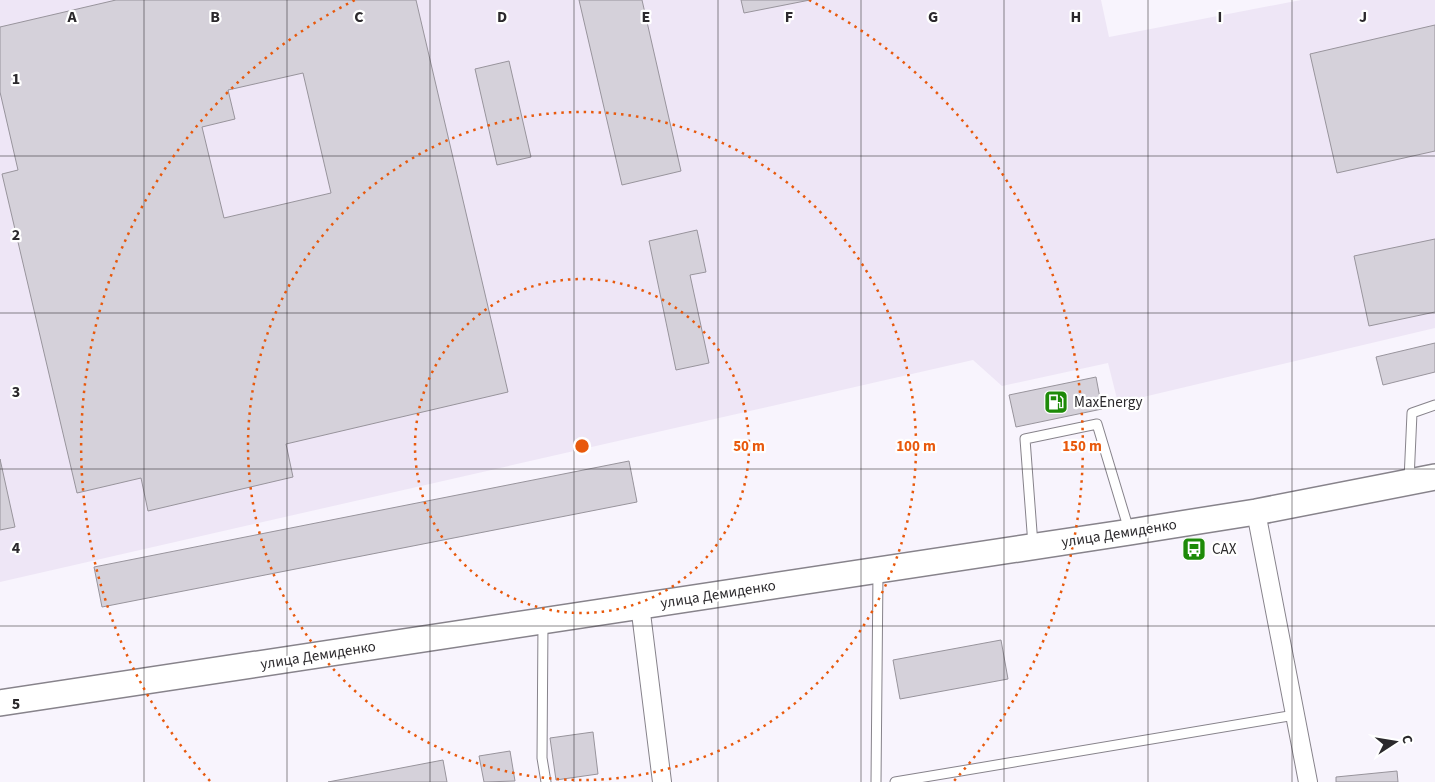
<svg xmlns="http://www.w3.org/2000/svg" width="1435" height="782" font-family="'Source Sans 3',sans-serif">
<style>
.built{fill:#eee6f6}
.building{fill:#d5d1da;stroke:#98949c;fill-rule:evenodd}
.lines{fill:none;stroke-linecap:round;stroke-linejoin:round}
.service-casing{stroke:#87838b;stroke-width:11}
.minor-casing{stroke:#87838b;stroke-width:20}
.secondary-casing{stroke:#87838b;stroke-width:28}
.service{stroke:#fff;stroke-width:9}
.minor{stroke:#fff;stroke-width:18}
.secondary{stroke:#fff;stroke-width:25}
.grid{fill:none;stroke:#2b292c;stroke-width:1;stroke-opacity:0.55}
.ring{fill:none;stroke:#e8590c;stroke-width:2.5;stroke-dasharray:2.5 5}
.labels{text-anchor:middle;stroke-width:4.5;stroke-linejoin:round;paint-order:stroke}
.poi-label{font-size:15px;fill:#2b292c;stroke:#fff;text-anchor:start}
.street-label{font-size:15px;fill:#2b292c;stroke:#fff}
.grid-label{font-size:16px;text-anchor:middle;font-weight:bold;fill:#2b292c;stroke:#fff;stroke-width:4.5;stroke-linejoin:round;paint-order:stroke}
.centre{fill:#e8590c;stroke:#fff;stroke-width:2.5}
.ring-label{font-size:15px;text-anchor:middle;font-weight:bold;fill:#e8590c;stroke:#fff;stroke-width:4.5;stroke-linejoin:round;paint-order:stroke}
</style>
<rect width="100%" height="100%" fill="#f8f4fd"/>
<polygon class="built" points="0,0 1101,0 1109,37 1301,0 1435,0 1435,328 1118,403 1108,363 1002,386 973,360 0,582"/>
<g class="building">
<path d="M116,0H416L508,392L286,444L293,477L148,511L141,478L77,493L2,174L18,170L0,92V27ZM303,73L331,193L224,218L202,127L235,119L228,90Z"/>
<polygon points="579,0 642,0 681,171 622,185"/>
<polygon points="741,0 810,0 744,13"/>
<polygon points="1435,25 1435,151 1337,173 1310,54"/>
<polygon points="509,61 531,157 497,165 475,69"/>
<polygon points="697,230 706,272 690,275 709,363 676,370 649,241"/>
<polygon points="1435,239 1435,312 1369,326 1354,256"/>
<polygon points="1435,343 1435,372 1383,385 1376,357"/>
<polygon points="1096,377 1102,409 1016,427 1009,395"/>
<polygon points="0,459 15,527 0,530"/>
<polygon points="629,461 637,502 102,607 94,567"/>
<polygon points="1001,640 1008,679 900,699 893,660"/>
<polygon points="593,732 598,774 556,780 550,738"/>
<polygon points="510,751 515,781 484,782 479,756"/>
<polygon points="443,760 447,782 328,782"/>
<polygon points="1397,771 1398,782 1336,782 1336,777"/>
</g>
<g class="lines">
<g class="service-casing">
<g id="service">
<polyline points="1409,480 1412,413 1435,405"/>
<polyline points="1033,545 1025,439 1097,424 1129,530"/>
<polyline points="543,623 542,758 546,782"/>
<polyline points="876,782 878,572"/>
<polyline points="895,782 1295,715"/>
</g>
</g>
<g class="minor-casing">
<g id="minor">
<polyline points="1256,512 1308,782"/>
<polyline points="640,605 662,782"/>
</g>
</g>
<g class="secondary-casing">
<polyline id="secondary" points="0,703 1130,532 1256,512 1435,477"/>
</g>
<use href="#service" class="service"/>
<use href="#minor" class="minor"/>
<use href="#secondary" class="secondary"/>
</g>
<path class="grid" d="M144,0V782M287,0V782M430,0V782M574,0V782M718,0V782M861,0V782M1004,0V782M1148,0V782M1292,0V782M0,156H1435M0,313H1435M0,469H1435M0,626H1435"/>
<g class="ring">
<circle cx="582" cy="446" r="167"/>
<circle cx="582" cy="446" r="334"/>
<path d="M210 781A500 500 0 0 1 355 0M809 0A500 500 0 0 1 954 781"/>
</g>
<defs>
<g id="fuel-square" transform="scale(1.25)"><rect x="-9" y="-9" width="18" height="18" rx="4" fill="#1d8a08" stroke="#fff"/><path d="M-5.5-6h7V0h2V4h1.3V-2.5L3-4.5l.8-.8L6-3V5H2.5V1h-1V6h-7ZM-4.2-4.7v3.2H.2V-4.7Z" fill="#fff"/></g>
<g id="bus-square" transform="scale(1.25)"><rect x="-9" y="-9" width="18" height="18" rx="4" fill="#1d8a08" stroke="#fff"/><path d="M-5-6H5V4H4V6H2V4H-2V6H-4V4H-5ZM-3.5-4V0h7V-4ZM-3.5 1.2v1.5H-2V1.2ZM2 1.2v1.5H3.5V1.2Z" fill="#fff"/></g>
</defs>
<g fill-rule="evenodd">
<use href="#fuel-square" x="1056" y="402"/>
<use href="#bus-square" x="1194" y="549"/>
</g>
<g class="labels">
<g class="poi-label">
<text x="1074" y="407">MaxEnergy</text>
<text x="1212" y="554">САХ</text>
</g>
<g class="street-label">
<text transform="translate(1119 533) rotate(-9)" y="5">улица Демиденко</text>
<text transform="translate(718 594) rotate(-9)" y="5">улица Демиденко</text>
<text transform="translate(318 655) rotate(-9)" y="5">улица Демиденко</text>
</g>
</g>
<g class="grid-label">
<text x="72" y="22">A</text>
<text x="215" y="22">B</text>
<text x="359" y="22">C</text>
<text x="502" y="22">D</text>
<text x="646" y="22">E</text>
<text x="789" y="22">F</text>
<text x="933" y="22">G</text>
<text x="1076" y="22">H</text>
<text x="1220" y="22">I</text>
<text x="1363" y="22">J</text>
<text x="16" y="84">1</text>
<text x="16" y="240">2</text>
<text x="16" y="397">3</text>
<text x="16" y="553">4</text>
<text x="16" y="709">5</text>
</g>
<circle cx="582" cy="446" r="8" class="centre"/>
<g class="ring-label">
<text x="749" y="451">50 m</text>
<text x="916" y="451">100 m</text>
<text x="1082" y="451">150 m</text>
</g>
<g transform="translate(1395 742) rotate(78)" stroke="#ffffff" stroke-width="4" paint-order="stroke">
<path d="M0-4L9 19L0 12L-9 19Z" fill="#2b292c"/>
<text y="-8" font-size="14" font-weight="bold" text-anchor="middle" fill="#2b292c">С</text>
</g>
</svg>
